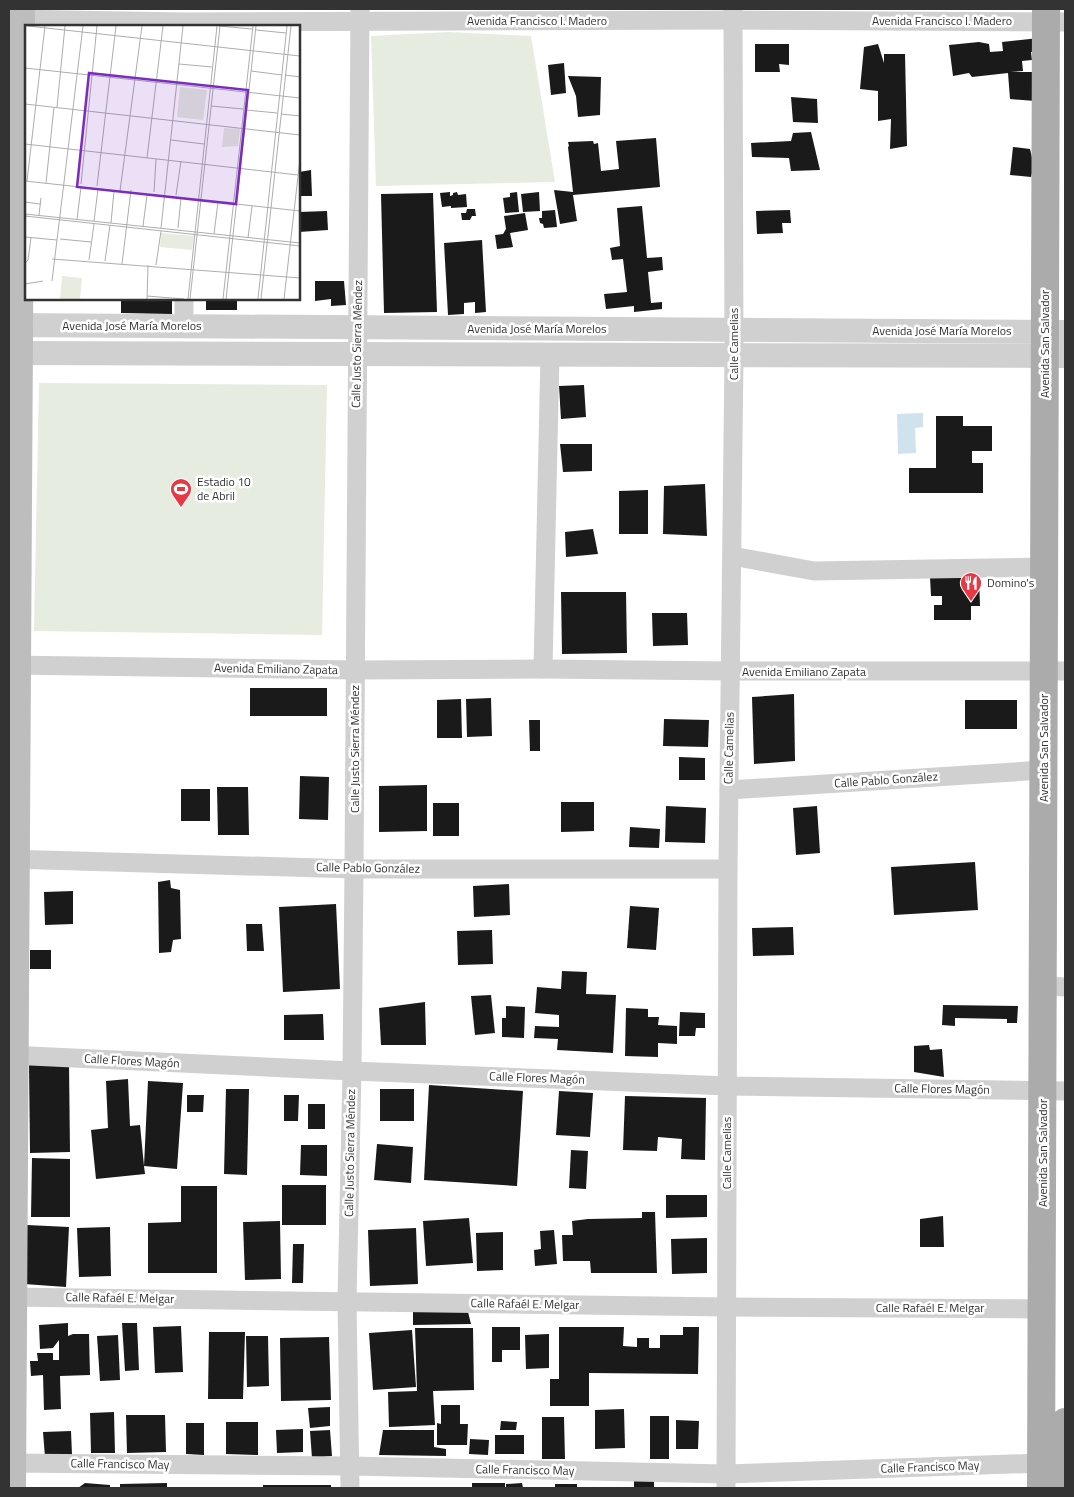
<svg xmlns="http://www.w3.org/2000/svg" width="1074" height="1497" font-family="'Titillium Web',sans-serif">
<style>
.green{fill:#e6ecdf}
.water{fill:#cfe2ee}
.building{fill:#1a1a1a}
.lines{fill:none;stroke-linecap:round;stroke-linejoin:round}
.minor{stroke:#d0d0d0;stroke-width:19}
.tertiary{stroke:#d0d0d0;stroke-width:24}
.secondary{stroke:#bdbdbd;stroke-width:26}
.primary{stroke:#ababab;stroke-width:28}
.labels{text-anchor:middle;stroke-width:5;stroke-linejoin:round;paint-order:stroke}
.street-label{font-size:12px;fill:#333;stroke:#fff}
.poi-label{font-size:12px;fill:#333;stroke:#fff;text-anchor:start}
.inset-road{fill:none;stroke:#adadad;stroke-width:1}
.view{fill:#7b2cbf;fill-opacity:0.15;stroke:#7b2cbf;stroke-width:2.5}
.inset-edge{fill:none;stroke:#333;stroke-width:2.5}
</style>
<rect width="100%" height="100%" fill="#fff"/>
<g class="green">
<polygon points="449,32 531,36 555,182 376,186 371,36"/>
<polygon points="39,383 327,385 322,635 34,631"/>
</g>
<polygon class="water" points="923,413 923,427 915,428 916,453 898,454 897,414"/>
<g class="building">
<polygon points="1039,38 1038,53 1031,52 1032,60 1022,61 1023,71 1010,72 1037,72 1035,101 1010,99 1008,73 972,77 969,73 953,76 949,45 979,42 989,44 990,52 1003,51 1002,42"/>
<polygon points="755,44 789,44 789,65 779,64 780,72 755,72"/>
<polygon points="878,44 884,63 884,54 905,54 907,146 890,149 891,119 878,121 878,91 860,89 864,47"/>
<polygon points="564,63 566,93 551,95 548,65"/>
<polygon points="568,76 601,77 600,115 578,117 576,96"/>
<polygon points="791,97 817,99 818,123 793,122"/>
<polygon points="811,132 820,170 791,171 789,158 752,157 751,143 791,141 793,133"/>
<polygon points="656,138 660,187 573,195 577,221 560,224 554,190 573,192 568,147 569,146 568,142 593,141 594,144 598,143 601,171 619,169 616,141"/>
<polygon points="1013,147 1030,149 1034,166 1031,177 1010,175"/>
<polygon points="311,170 312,196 299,196 299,172"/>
<polygon points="450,192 450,196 453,195 453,193 457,192 458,195 466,194 467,207 451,208 451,206 442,207 440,193"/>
<polygon points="517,192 519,212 505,213 503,198 510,197 510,193"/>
<polygon points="539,192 540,211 523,212 521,194"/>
<polygon points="433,193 437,312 384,313 381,194"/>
<polygon points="642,206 647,258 662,257 663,270 648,272 651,303 662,302 662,309 634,312 634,306 606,309 604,294 627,292 623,259 612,260 610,248 620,246 617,208"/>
<polygon points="467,209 475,209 476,216 472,216 470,220 462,220 461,213 466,213"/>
<polygon points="555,210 557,227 544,228 543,224 540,223 539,218 542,218 542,211"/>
<polygon points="790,210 791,223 782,223 783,233 757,234 756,211"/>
<polygon points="327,211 328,230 299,232 299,212"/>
<polygon points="525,213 528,230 510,233 513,247 497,249 495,235 503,234 506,229 504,216"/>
<polygon points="482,240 486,312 475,313 475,302 464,303 464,314 448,315 444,243"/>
<polygon points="315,281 344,281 346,305 331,306 331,299 315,301"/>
<polygon points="121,299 172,299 172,314 121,313"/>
<rect x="206" y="299" width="31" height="11"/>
<polygon points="584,385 586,417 561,419 559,386"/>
<polygon points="936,416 963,416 963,426 992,426 992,451 972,451 972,463 983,463 983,493 909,493 909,468 936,468"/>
<polygon points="560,444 592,444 592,471 563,472"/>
<polygon points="705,484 707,536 663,534 664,486"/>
<polygon points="648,490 648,534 619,534 619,491"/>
<polygon points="593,529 598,554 566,557 565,532"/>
<polygon points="979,576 980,606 971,606 971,620 934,620 934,605 942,605 942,596 931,596 930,577"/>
<polygon points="561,592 626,592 627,653 562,654"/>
<polygon points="652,613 687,613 688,645 653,646"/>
<rect x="250" y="688" width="77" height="28"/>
<polygon points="794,694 795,761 754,764 752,697"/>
<polygon points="491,698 492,736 467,737 466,699"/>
<polygon points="461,699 462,738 437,738 437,700"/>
<rect x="965" y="700" width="52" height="29"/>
<polygon points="664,719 709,720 708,747 663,746"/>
<polygon points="529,720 540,720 540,751 530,751"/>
<polygon points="679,757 705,758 705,780 679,780"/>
<polygon points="300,776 329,777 328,820 299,819"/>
<polygon points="427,785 427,831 379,832 379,786"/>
<polygon points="217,787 248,787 249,835 218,835"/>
<rect x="181" y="789" width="29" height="32"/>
<polygon points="561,802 594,802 594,831 561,832"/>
<rect x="433" y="803" width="26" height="33"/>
<polygon points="666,806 706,808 705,843 665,842"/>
<polygon points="817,806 820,853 796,855 793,808"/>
<polygon points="630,827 660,829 659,848 629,847"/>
<polygon points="975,862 978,910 894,915 891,867"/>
<polygon points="170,880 171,888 180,890 181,939 173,940 171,952 159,953 158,882"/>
<polygon points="509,884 510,915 474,917 473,886"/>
<polygon points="73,891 73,924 45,925 44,892"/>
<polygon points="336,904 340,989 283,992 279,907"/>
<polygon points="630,906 659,908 656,950 627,948"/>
<polygon points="246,924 262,924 264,951 247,951"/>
<polygon points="793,927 794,955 753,956 752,928"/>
<polygon points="492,930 493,964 458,965 457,931"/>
<rect x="30" y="950" width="21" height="19"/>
<polygon points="562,971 587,972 586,994 616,995 613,1053 557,1050 558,1039 534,1038 535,1026 559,1027 559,1015 535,1013 537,987 561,989"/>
<polygon points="491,995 495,1033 475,1035 471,996"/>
<polygon points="425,1002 426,1045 381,1045 379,1008"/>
<polygon points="943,1005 1018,1006 1017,1023 1007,1023 1007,1019 955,1018 955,1026 942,1025"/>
<polygon points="506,1006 525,1007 524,1038 502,1037 502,1018 506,1018"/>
<polygon points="626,1008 648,1009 648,1017 659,1017 658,1025 677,1026 677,1044 658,1043 658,1057 625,1056"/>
<polygon points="680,1012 705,1013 705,1028 696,1028 695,1036 679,1036"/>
<polygon points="323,1014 324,1040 284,1040 284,1015"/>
<polygon points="929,1045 930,1050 942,1049 944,1077 914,1072 914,1046"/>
<polygon points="69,1064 70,1152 30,1153 29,1065"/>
<polygon points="128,1079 130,1126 140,1125 144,1166 148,1081 183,1083 177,1169 144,1166 145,1174 96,1179 91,1130 108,1128 106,1081"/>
<polygon points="429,1085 523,1091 517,1186 424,1180"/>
<polygon points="226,1089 249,1089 247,1175 224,1174"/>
<rect x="380" y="1089" width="34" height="32"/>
<polygon points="559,1091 593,1093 590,1137 556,1135"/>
<polygon points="187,1095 204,1095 203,1112 187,1112"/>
<polygon points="284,1095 299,1095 298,1121 284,1121"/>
<polygon points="625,1096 706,1098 705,1160 681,1159 682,1139 658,1137 657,1151 623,1150"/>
<rect x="308" y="1104" width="17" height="25"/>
<polygon points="377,1144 413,1147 411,1183 374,1180"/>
<polygon points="301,1145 327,1145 327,1176 300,1175"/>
<polygon points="571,1150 588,1151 586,1189 569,1188"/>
<polygon points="32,1158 70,1159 70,1217 31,1217"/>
<rect x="282" y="1185" width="44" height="40"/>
<polygon points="181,1186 217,1186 217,1273 148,1273 148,1223 181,1222"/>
<polygon points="666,1195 707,1195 707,1217 666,1218"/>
<polygon points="642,1212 655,1212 657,1273 591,1273 590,1261 563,1261 562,1235 573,1235 572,1221 588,1219 642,1218"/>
<polygon points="943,1216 944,1247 920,1247 920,1219"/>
<polygon points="469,1218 473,1263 426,1266 423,1221"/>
<polygon points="280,1221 281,1279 245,1280 243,1222"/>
<polygon points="27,1225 69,1227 66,1287 24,1284"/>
<polygon points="110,1227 111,1276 79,1277 77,1228"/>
<polygon points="416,1228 418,1284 370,1286 368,1230"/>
<polygon points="554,1230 557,1264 535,1266 534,1250 541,1249 540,1231"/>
<polygon points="503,1232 503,1270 477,1271 476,1233"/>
<polygon points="707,1238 707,1273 672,1274 671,1239"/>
<polygon points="293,1244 304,1244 303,1283 292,1283"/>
<polygon points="413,1308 467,1308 471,1324 413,1325"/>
<polygon points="68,1323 68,1336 73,1334 89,1334 90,1375 60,1376 61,1409 44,1410 43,1375 31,1376 30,1361 38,1361 37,1353 53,1353 53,1360 59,1360 59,1340 53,1348 40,1349 39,1325"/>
<polygon points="122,1323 137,1323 139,1370 125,1371"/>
<polygon points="181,1326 183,1372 155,1373 153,1327"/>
<polygon points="492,1327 520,1327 520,1350 502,1350 502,1362 492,1362"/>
<polygon points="559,1327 624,1327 623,1346 637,1347 637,1338 649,1338 649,1348 660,1348 660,1335 683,1335 683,1327 699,1327 698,1374 589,1373 589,1406 550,1406 550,1379 559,1379"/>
<polygon points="415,1328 473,1328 474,1390 433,1391 435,1425 389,1427 388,1392 417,1391"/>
<polygon points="412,1330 416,1387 373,1390 369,1333"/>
<polygon points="209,1332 245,1332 243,1399 208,1399"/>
<polygon points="549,1334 549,1368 526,1369 525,1335"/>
<polygon points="118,1335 120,1380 100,1381 97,1336"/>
<polygon points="246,1336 268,1336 269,1386 247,1387"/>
<polygon points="329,1337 331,1400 281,1401 280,1338"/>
<polygon points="441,1405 460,1405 460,1424 468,1424 467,1445 437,1445 437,1423 441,1424"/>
<polygon points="330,1407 330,1426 310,1428 308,1408"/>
<polygon points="624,1409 625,1448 595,1449 595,1410"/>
<polygon points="114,1412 115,1453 91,1453 90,1413"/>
<polygon points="126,1415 165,1415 166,1452 127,1453"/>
<rect x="650" y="1416" width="19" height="43"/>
<polygon points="542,1417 564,1417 565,1459 542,1459"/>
<polygon points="676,1420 699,1421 698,1449 676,1449"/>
<polygon points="501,1421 517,1422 516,1430 500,1430"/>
<polygon points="226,1422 258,1422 258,1455 226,1454"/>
<polygon points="186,1423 204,1423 204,1455 186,1454"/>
<polygon points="303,1429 303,1452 277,1453 276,1430"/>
<polygon points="330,1430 332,1456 312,1458 310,1431"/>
<polygon points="383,1430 434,1430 434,1447 446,1449 446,1456 379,1455"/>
<polygon points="71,1431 72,1455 45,1457 43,1432"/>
<rect x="495" y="1435" width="29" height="19"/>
<polygon points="470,1439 489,1440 488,1455 469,1454"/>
<rect x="634" y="1479" width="20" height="9"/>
<polygon points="85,1483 110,1485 110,1488 78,1488"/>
<polygon points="167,1483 167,1488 120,1488 120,1484"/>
<rect x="472" y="1483" width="33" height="5"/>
<polygon points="522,1483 523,1488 506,1488 506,1484"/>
<rect x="555" y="1484" width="22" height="4"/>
<rect x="263" y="1485" width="68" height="3"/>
</g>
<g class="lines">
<g class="minor">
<polyline points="9,19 183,22 733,20 1065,22"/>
<polyline points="184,299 184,326"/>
<polyline points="732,556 814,571 1045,567"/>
<polyline points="9,665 355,670 543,669 731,671 1065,671"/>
<polyline points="543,669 550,354"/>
<polyline points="729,790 1044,770"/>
<polyline points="9,859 354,869 728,869"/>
<polyline points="1043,986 1065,987"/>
<polyline points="9,1055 352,1071 728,1086 1065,1091"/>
<polyline points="9,1297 727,1307 1042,1309"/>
<polyline points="9,1463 350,1466 726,1474 1042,1463"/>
<polyline points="350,1488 347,1301 352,1071 354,869 360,9"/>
<polyline points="726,1488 728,869 734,355 733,9"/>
</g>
<g class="tertiary">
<polyline points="9,325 1065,332"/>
<polyline points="9,353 1065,356"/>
</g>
<polyline class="secondary" points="13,1488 22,9"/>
<g class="primary">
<polyline points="1041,1488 1046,9"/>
<polyline points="1065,1488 1065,1422"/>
</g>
</g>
<defs>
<g id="stadium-pin" transform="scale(1.125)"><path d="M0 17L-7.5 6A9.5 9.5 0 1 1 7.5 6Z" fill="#e63946" stroke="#fff"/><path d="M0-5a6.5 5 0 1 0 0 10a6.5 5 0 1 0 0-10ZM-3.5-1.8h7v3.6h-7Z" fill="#fff"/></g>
<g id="restaurant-pin" transform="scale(1.125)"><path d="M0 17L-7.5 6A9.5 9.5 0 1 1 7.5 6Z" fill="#e63946" stroke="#fff"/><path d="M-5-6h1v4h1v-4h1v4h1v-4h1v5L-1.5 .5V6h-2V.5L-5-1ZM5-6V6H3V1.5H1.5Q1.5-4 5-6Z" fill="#fff"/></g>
</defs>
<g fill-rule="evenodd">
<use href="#stadium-pin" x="181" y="489"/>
<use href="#restaurant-pin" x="971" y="583"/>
</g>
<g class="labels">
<g class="street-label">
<text x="537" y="25">Avenida Francisco I. Madero</text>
<text x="942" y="25">Avenida Francisco I. Madero</text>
<text x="132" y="330">Avenida José María Morelos</text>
<text x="537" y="333">Avenida José María Morelos</text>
<text x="942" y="335">Avenida José María Morelos</text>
<text transform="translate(357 344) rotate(-89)" y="4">Calle Justo Sierra Méndez</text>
<text transform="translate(734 344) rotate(-90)" y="4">Calle Camelias</text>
<text transform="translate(1045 344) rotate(-90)" y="4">Avenida San Salvador</text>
<text transform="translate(276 669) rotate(1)" y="4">Avenida Emiliano Zapata</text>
<text x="804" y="676">Avenida Emiliano Zapata</text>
<text transform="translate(729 748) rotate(-89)" y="4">Calle Camelias</text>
<text transform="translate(1044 748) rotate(-90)" y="4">Avenida San Salvador</text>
<text transform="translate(355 749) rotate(-90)" y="4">Calle Justo Sierra Méndez</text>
<text transform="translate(886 780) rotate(-4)" y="4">Calle Pablo González</text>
<text transform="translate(368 868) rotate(1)" y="4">Calle Pablo González</text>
<text transform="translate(132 1061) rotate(3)" y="4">Calle Flores Magón</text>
<text transform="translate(537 1078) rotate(2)" y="4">Calle Flores Magón</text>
<text transform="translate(942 1089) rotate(1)" y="4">Calle Flores Magón</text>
<text transform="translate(350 1153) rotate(-89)" y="4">Calle Justo Sierra Méndez</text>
<text transform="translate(727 1153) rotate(-90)" y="4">Calle Camelias</text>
<text transform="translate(1043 1153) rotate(-90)" y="4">Avenida San Salvador</text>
<text transform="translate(120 1298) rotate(1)" y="4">Calle Rafaél E. Melgar</text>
<text transform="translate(525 1304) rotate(1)" y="4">Calle Rafaél E. Melgar</text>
<text x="930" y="1312">Calle Rafaél E. Melgar</text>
<text transform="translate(120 1464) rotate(1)" y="4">Calle Francisco May</text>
<text transform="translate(930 1467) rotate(-2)" y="4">Calle Francisco May</text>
<text transform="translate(525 1470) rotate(1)" y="4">Calle Francisco May</text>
</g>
<g class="poi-label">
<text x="197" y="486">Estadio 10<tspan x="197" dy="14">de Abril</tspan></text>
<text x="987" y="587">Domino's</text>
</g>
</g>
<g transform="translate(25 25)">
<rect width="275" height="275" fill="#fff"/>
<path d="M155,62L182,65L178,95L152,92ZM199,103L215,104L213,121L197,122ZM136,208L169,211L167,225L135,222ZM37,251L57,253L55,274H35Z" fill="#e6ecdf"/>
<path class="inset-road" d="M3,1L275,31M194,1L227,4M231,5L261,8M154,39L187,42M0,43L275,73M226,46L257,50M260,50L275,52M0,79L275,110M186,81L218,84M32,82L40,1M221,85L252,88M256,89L275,91M146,115L179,119M0,119L273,150M122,133L138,1M0,156L275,186M2,156L20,1M21,158L29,82M56,159L72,1M72,161L91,1M95,166L117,1M129,167L131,134M151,170L156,136M0,177L15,179M0,189L275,218M14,190L16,173M0,191L275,221M52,194L56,162M69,196L73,164M86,198L89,166M118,201L122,170M136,203L158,1M153,203L156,173M189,209L193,177M0,212L32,215M223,213L227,181M35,214L66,217M27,234L275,253M64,235L69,199M80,236L85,200M0,238L3,235L6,213M97,239L106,165M131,240L136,206M27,256L58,1M0,259L18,256M122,271L159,274M122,274L123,240M163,274L192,1M165,274L195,1M198,274L228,1M201,274L231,1M233,274L262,1M236,274L266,1M259,274L275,134"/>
<path class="view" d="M64,48L223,65L211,179L52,162Z"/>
<rect width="275" height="275" class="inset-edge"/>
</g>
<rect width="1074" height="1497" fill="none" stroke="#333333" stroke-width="20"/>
</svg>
